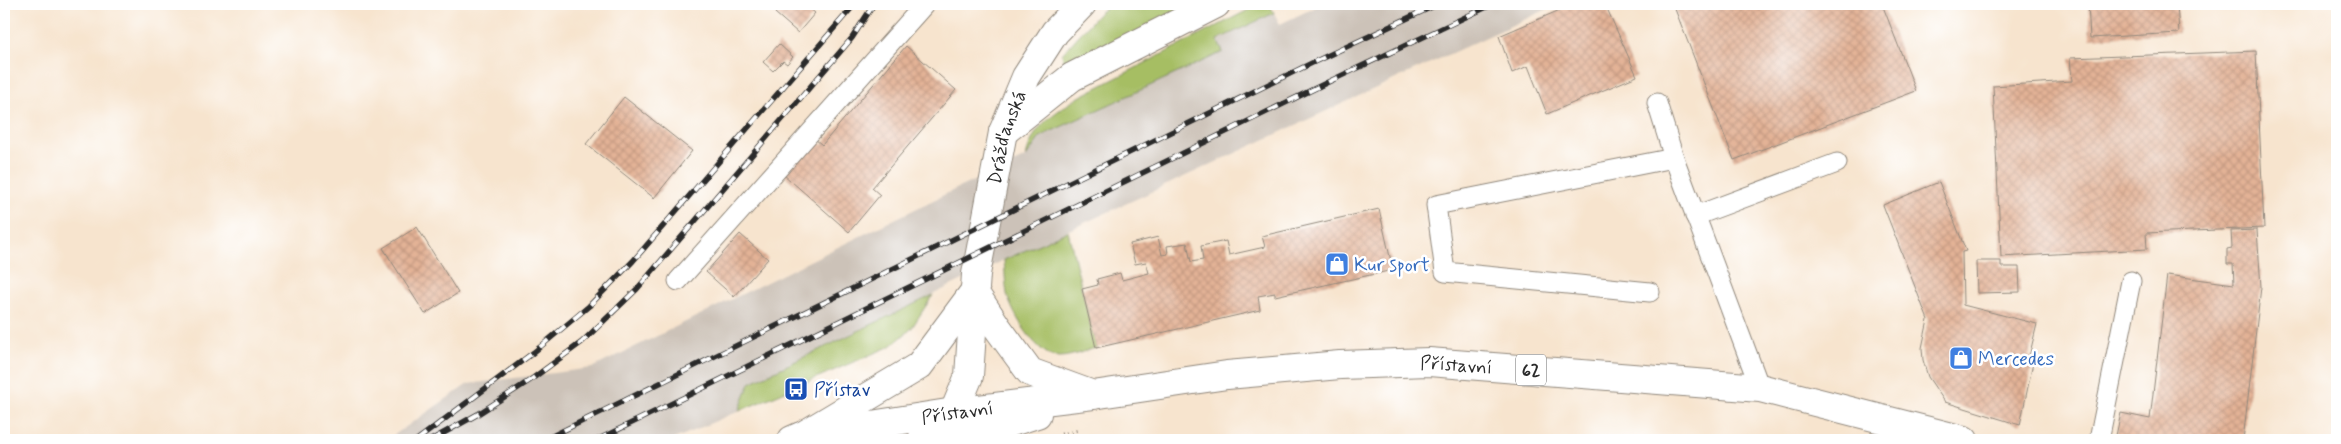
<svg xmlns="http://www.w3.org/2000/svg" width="2341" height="444" font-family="Mynerve,sans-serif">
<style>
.industrial{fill:#ccc2b8}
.grass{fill:#a6be64;stroke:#687448}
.building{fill:url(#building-cross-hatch)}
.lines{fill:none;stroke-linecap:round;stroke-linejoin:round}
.service-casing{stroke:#91887c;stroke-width:21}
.minor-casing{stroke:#91887c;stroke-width:30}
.tertiary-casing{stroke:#91887c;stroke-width:30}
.primary-casing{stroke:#91887c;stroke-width:30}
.path{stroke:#91887c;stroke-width:3;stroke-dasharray:1 4;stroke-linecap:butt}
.service{stroke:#fff;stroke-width:19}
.minor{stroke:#fff;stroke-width:28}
.tertiary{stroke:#fff;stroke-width:28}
.primary{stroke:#fff;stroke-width:28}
.rail-casing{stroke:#2b2b2b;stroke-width:5.5}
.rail{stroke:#fff;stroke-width:4;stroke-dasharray:11;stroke-linecap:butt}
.labels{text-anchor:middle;stroke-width:5;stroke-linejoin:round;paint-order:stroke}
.shield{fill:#fff;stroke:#6b6b6b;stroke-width:1}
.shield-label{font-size:18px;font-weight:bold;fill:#2b2b2b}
.street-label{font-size:19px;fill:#2b2b2b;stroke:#fff}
.shop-label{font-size:19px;fill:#366cbe;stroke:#fff;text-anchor:start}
.transit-label{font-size:19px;fill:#164399;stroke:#fff;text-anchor:start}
</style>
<defs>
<pattern id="building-cross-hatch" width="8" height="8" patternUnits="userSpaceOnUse" patternTransform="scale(1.25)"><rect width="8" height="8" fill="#e3b296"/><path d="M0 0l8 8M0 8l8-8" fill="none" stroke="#c39981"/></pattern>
</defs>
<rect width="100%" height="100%" fill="#fff"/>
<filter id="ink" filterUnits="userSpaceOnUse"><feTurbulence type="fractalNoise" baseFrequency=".02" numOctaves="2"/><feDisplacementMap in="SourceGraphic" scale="10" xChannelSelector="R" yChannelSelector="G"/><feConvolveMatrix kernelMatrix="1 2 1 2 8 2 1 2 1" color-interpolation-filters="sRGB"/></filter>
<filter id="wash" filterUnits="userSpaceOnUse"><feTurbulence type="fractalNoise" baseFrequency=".0096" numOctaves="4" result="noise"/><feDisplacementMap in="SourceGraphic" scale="20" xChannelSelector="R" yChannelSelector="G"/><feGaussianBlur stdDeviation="1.12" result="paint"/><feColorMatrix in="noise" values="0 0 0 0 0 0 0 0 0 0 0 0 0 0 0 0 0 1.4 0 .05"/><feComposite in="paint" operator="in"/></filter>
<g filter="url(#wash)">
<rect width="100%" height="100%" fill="#f7e4ce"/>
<polygon class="industrial" points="1322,4 1558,4 1004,260 750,383 739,411 672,440 387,440 468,384 592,368 958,188 1026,157 1041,136 1223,52 1217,41 1274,13 1280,24"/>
<g class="grass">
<polygon points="1111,4 1193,4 1112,46 1069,63 1064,62 1062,54 1099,13"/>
<path d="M1260,4H1269L1274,13L1217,40L1223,52L1041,136L1026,157C1033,125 1054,113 1081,96Z"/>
<path d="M1068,231L1096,348C1084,351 1071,357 1059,357C1038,358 1011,312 1007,294C1005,283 1005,271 1004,260Z"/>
<polygon points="933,295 911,329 891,346 739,411 750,383"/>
</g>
<g id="blocks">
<g class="building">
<polygon points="783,4 804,4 815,13 798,33 775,13"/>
<polygon points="1574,4 1605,4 1637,76 1547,114 1528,66 1512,73 1499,36"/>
<polygon points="1673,4 1882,4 1916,91 1734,160"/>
<polygon points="2088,4 2177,4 2179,33 2090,38"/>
<polygon points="779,44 793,57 787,64 783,61 773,71 763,62"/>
<polygon points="906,46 956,90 872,188 880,195 849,232 783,174 814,138 822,145"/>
<polygon points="2256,51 2264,228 2146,233 2147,249 2001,257 1993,86 2072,81 2070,58"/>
<polygon points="624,97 692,151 654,198 586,144"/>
<polygon points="1939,182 1966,251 1962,252 1963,305 2037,324 2029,357 2034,358 2020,425 1945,402 1928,377 1923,360 1922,348 1928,320 1883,205"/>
<polygon points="1379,209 1393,270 1275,296 1275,293 1258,296 1260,310 1096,348 1082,289 1098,285 1097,279 1120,273 1122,280 1149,273 1146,262 1135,264 1130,244 1158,237 1162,255 1168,254 1167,246 1187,243 1191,262 1203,260 1201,246 1226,241 1229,255 1265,247 1262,236"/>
<polygon points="417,227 458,293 425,314 383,248"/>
<polygon points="2257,230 2261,287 2243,440 2115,440 2121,413 2150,419 2167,275 2234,284 2233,264 2227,264 2227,249 2232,248 2231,231"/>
<polygon points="740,234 768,259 734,297 706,272"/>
<polygon points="1976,261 2001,261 2001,267 2019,267 2020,292 1977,293"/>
</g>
</g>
</g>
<g filter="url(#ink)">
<use href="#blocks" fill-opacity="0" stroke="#91887c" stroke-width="1"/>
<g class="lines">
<g class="service-casing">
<g id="service">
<polyline points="1657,103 1674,158 1760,388"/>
<polyline points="1695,216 1837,163"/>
<polyline points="678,281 925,4"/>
<polyline points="1650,292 1445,272 1436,205 1674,158"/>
<polyline points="2099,440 2131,281"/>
</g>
</g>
<g class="minor-casing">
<polyline id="minor" points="1003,132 1072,77 1216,4"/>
</g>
<g class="tertiary-casing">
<g id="tertiary">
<polyline points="974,292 997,327 1030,372 1093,395"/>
<polyline points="802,436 919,366 974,292"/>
<path id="s1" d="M922,440L954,412L969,376L976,274L1003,132L1026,77L1055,32L1082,4"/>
</g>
</g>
<g class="primary-casing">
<g id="primary">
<path id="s2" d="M792,440L801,436L954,412L1093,395L1227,375L1340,365L1429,362L1760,388L1964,440"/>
<polyline points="955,440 1037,414"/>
</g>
</g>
<polyline class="path" points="1061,434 1079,430"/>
<use href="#service" class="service"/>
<use href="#minor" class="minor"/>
<use href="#tertiary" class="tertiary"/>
<use href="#primary" class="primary"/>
<g class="rail-casing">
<g id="rail">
<polyline points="417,440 534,352 589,306 633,261 855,4"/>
<polyline points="431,440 478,414 529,381 582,342 637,289 852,38 874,4"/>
<polyline points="544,440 1314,62 1438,4"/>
<polyline points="597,440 1326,83 1493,4"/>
</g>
</g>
<use href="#rail" class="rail"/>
</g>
</g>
<defs>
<g id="shop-square" transform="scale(1.25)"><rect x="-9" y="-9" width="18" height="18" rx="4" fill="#3f7fe0" stroke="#fff"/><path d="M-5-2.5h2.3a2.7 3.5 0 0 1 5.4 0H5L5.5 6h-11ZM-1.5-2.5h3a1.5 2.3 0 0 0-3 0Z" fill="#fff"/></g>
<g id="bus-square" transform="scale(1.25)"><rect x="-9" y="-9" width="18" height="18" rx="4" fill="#1a4fb4" stroke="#fff"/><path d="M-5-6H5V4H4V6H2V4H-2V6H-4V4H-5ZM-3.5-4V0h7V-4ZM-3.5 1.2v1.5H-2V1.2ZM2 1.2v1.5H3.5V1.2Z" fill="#fff"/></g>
</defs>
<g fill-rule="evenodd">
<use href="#shop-square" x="1337" y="264"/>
<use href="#shop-square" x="1961" y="358"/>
<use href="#bus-square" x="796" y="389"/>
</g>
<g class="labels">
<rect class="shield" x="1516" y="354.5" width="30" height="31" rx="4"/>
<g class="shield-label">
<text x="1531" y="376">62</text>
</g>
<g class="street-label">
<text dy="7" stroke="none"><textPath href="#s1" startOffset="324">Drážďanská</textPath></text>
<text dy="7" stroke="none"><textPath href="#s2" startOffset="670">Přístavní</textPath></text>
<text dy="7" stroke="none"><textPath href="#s2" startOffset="168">Přístavní</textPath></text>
</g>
<g class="shop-label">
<text x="1354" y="271">Kur sport</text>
<text x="1978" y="365">Mercedes</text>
</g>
<g class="transit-label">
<text x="814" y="396">Přístav</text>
</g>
</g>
<rect width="2341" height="444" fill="none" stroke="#fff" stroke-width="20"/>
</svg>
